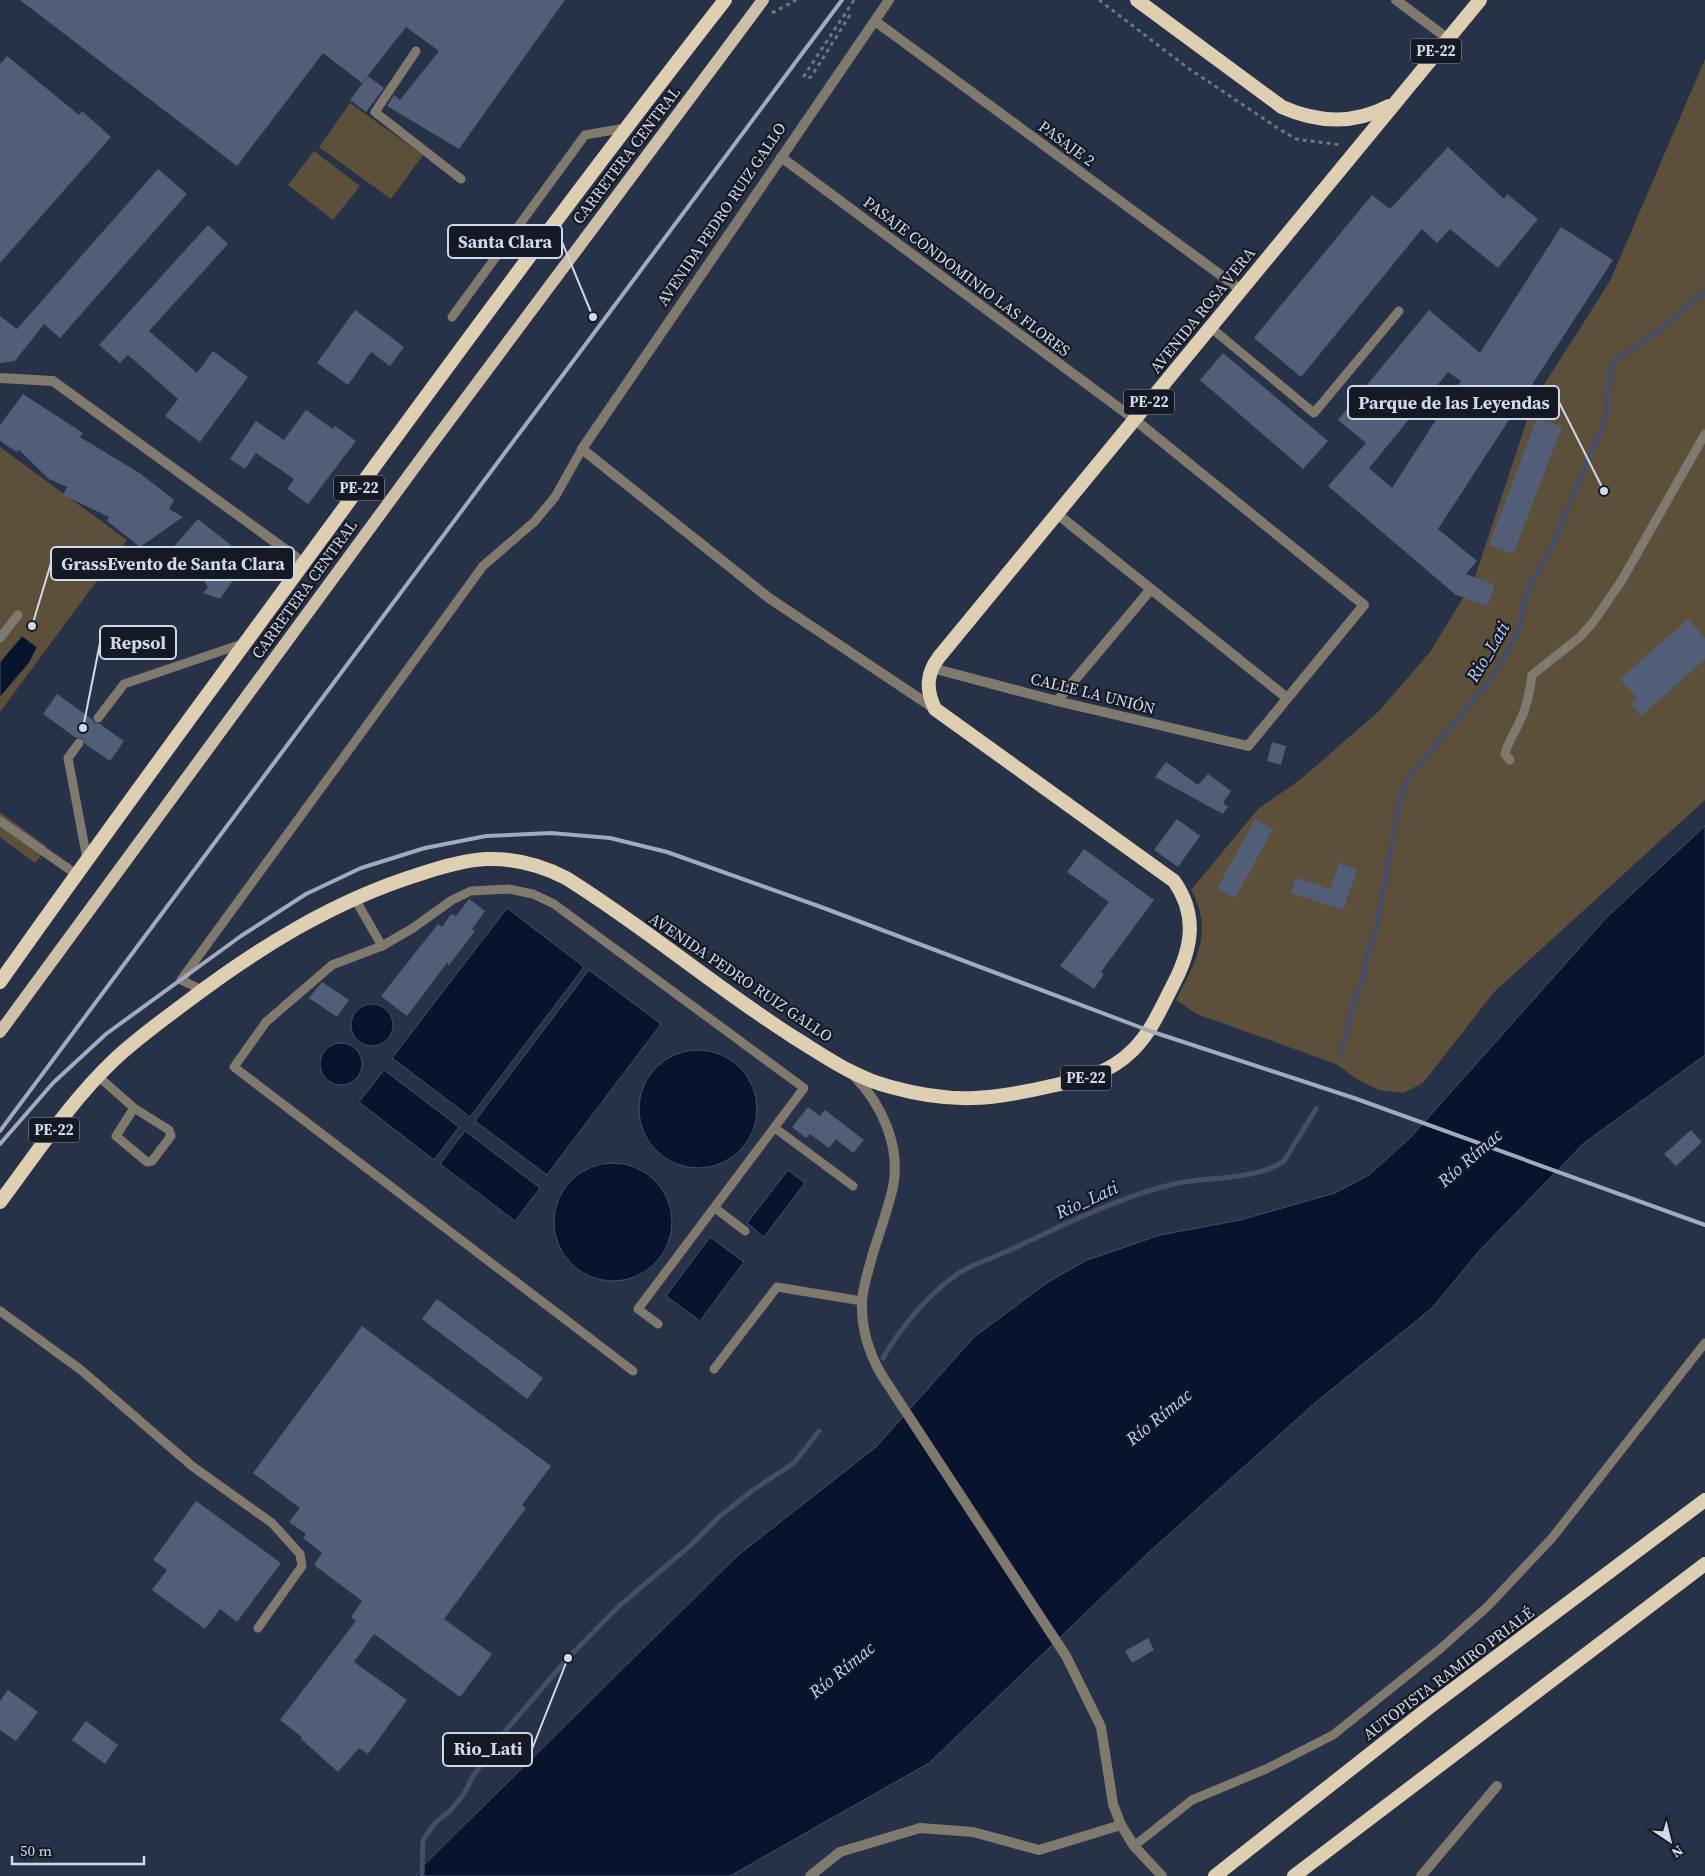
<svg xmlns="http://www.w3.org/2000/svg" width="1705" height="1876" font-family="'Source Serif 4',serif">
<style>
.green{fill:#5c503b}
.water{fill:#09132e;stroke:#454e66}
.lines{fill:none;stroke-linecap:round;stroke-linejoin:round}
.stream{stroke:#454e66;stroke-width:5}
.building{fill:#525e77;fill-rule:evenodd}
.path{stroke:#6c7588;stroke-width:3;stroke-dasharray:4 4;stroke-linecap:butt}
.service{stroke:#80796d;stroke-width:9}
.minor{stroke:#80796d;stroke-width:10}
.tertiary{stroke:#80796d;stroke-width:10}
.primary{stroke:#cec0a7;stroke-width:12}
.trunk{stroke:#deceb2;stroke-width:14}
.rail{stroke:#a2aabb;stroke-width:4}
.labels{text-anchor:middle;stroke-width:4.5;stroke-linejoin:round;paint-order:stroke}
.shield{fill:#151924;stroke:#999fac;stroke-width:1}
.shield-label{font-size:15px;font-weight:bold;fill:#d1d8e7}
.street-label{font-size:16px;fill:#d1d8e7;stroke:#151924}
.water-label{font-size:18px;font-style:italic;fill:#bad0ff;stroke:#151924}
.leader{fill:none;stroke:#d1d8e7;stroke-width:2}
.callout-dot{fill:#d1d8e7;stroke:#151924;stroke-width:2}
.callout{fill:#151924;stroke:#d1d8e7;stroke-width:2}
.callout-label{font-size:18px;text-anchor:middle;font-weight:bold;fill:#d1d8e7}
</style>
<rect width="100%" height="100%" fill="#273148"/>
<g class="green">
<path d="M1705,59V800L1494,992L1423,1083L1403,1093L1379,1090L1358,1080L1336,1064L1197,1014L1176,1000C1196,962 1214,931 1191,890L1258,809L1301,779L1379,711L1430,652L1474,580L1533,402L1610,281Z"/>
<polygon points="350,103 423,155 391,199 319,147"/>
<polygon points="314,151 360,186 333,220 288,185"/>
<polygon points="0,447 127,540 0,712"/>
<polygon points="0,812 47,847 35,863 0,837"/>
</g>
<g class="water">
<polygon points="22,636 37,647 30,662 0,697 0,662"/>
<polygon points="1705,826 1705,1055 1584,1143 1480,1250 1432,1308 1316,1402 1147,1554 929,1763 730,1876 416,1876 424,1865 737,1556 876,1447 974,1337 1048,1282 1087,1260 1160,1235 1240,1220 1335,1193 1369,1175 1411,1137 1607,917"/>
<polygon points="507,908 584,967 470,1117 392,1058"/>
<polygon points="589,970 661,1024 547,1175 475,1121"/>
<circle cx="372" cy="1025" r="21"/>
<circle cx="341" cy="1064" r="21"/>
<circle cx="698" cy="1109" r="59"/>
<polygon points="384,1070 459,1127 434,1160 359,1102"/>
<polygon points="465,1131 540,1188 515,1221 440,1164"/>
<circle cx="613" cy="1222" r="59"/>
<polygon points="788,1170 805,1183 764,1237 747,1223"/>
<polygon points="710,1237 744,1262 700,1321 666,1296"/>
</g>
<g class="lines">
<g class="stream">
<polyline points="1341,1056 1353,1004 1363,979 1368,952 1375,933 1401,796 1409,777 1490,680 1510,648 1520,625 1524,601 1533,579 1550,551 1606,417 1609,375 1616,360 1657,332 1705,291"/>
<path d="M883,1358C900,1329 925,1298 952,1278C968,1265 991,1259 1010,1250C1064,1225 1115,1198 1174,1184C1209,1176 1254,1181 1284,1161L1316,1109"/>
<polyline points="422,1876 423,1840 436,1822 450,1811 464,1794 473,1776 507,1729 568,1658 618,1607 691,1545 719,1517 753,1490 794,1463 819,1431"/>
</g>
</g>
<g class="building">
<polygon points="20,0 565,0 459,149 387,106 394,95 400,100 439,51 406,27 362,83 323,53 237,166"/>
<polygon points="7,56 79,115 82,111 111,137 0,263 0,64"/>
<polygon points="368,76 384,88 366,112 350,100"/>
<polygon points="1448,147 1504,199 1507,194 1538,219 1498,268 1450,229 1437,243 1422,229 1301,377 1254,338 1372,195 1390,209"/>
<polygon points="158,169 187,194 60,338 44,324 15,361 0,363 0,316 17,329"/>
<polygon points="208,225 228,244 149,331 197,373 213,351 248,377 200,442 165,416 178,399 128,355 120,363 99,345"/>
<path d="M1561,227L1613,260L1438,529L1477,561L1466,574L1495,585L1487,606L1456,595L1328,486L1366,443L1338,420L1429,310L1480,353ZM1448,372L1461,381L1392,488L1369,468Z"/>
<polygon points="355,310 404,347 390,366 371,352 348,385 317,363"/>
<polygon points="1223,353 1328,441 1303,469 1200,380"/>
<polygon points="23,394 83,433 80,437 141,474 174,500 169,509 183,517 140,547 107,521 109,517 63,495 67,487 49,479 19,450 17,452 0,441 0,425"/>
<polygon points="306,410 333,429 335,426 356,441 308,504 287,489 294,479 256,453 245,469 230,459 256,421 284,440"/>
<polygon points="1537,418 1562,427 1513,554 1489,545"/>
<polygon points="198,519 237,550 246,561 220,599 203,593 208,587 189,560 178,576 162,560"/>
<polygon points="1688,619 1705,638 1705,659 1641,716 1631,704 1637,698 1620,679"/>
<polygon points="57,694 92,719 95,723 100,724 124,741 110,761 85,744 82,738 76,738 43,714"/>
<polygon points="1272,742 1286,746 1281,765 1267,761"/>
<polygon points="1166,762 1198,785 1208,774 1231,791 1223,803 1228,807 1223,814 1155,777"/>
<polygon points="1177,819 1200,836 1178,867 1154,850"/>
<polygon points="1255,819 1273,829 1235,898 1217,889"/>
<polygon points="1084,849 1154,900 1101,972 1104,974 1094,989 1060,966 1109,902 1067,872"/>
<polygon points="1339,863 1357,870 1343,910 1291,893 1296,878 1330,889"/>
<polygon points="469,899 485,911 472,929 475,931 449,965 447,963 407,1016 381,996 438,924 442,927 451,914 456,916"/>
<polygon points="322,982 349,1000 337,1017 309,998"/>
<polygon points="808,1107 820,1116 825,1110 864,1140 853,1153 836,1139 829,1148 810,1134 806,1138 792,1127"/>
<polygon points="1691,1130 1702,1142 1676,1166 1664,1154"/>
<polygon points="437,1299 543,1378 527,1399 422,1319"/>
<polygon points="362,1326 551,1466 522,1505 526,1508 444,1619 492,1654 460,1697 374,1634 354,1662 407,1700 368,1754 359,1748 338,1772 301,1739 302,1737 280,1720 356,1621 351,1617 362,1601 314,1565 322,1553 303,1538 306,1534 289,1522 300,1508 253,1473"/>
<polygon points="196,1501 281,1563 237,1622 220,1609 205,1629 152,1590 167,1570 153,1560"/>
<polygon points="1148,1638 1154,1650 1132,1663 1125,1651"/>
<polygon points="8,1690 38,1712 16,1741 0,1730 0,1701"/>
<polygon points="86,1721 118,1745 105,1764 72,1740"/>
</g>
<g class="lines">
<g class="path">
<polyline points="1099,0 1188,68 1276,127 1296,139 1341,145"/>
<polyline points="772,13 796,0"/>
<polyline points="850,15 811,77 806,78 804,76 854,0"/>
</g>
<g class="service">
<polyline points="416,51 375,112 461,179"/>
<polyline points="452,317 585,135 625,128"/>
<polyline points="1210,327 1314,413 1399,311"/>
<polyline points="0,638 18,615"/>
<polyline points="98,718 124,684 245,643"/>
<polyline points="79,743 68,758 87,859"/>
<path d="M1510,760L1505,754C1508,741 1515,733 1520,721C1527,707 1530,691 1532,675L1580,637L1594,621L1622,580L1705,434"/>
<polyline points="0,821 76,874"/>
<polyline points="355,899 382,946"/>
<polyline points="202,990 181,980 483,566 534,522 555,497 582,449"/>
<polyline points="99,1077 134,1108 169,1130 171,1136 152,1161 147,1162 116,1136 134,1108"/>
<polyline points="775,1128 853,1186"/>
<polyline points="715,1208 745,1231"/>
<polyline points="0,1311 81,1370 192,1466 272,1523 300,1554 302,1566 258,1628"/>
<polyline points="714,1369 777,1287 862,1301"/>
<polyline points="633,1371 234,1067 266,1022 332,965 382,946 413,928 452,900 471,891 508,889 533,894 554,904 804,1088 638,1309 658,1324"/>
<polyline points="1134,1846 1192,1800 1266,1769 1333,1735 1440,1649 1488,1606 1552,1538 1705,1343"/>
</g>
<g class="minor">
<polyline points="889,0 582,449 769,598 935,709"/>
<polyline points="1396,0 1447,38"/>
<polyline points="875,21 1241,290"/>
<polyline points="781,157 1134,419 1364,605 1248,746 1057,701 932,668"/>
<polyline points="0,378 53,381 304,563"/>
<polyline points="1056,513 1287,698"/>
<polyline points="1057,701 1151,589"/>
<polyline points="810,1876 840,1852 920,1828 973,1832 1039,1850 1121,1825"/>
<polyline points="1421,1876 1497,1786"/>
</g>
<path class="tertiary" d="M854,1076C882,1104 901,1147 893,1187C888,1209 880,1231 873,1253C869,1269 863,1285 862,1301C861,1328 868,1351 881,1374L1066,1656L1101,1727L1113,1804L1121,1825L1134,1846L1162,1876"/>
<polyline class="primary" points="0,1032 431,445 763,0"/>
<g class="trunk">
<path d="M1137,0L1282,107C1318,123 1353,125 1389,106"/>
<path d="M0,982C107,830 218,680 328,530C458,352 589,174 725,0"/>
<path d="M0,1202C36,1154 70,1102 113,1061C135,1040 160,1022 184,1004C256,949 333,901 420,874C441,867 464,860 486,859C515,858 541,865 566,878C645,927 716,988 795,1038C826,1057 855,1078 891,1087C952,1104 991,1100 1051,1086C1082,1080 1110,1073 1133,1050C1152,1031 1162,1006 1174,983C1192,948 1198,915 1174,881L935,709C926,690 926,674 939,657L1480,0"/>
<polyline points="1215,1876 1427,1709 1705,1500"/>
<polyline points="1294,1876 1705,1564"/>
</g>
<g class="rail">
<polyline points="0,1131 842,0"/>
<polyline points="0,1144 53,1083 106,1034 241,936 306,894 361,868 425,848 486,836 551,833 610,838 667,852 821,907 1150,1031 1354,1098 1705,1225"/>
</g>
</g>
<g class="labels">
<g class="shield">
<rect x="1411" y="38.5" width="50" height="25" rx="4"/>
<rect x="1124" y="389.5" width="50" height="25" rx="4"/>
<rect x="334" y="475.5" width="50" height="25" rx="4"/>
<rect x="1061" y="1065.5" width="50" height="25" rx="4"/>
<rect x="29" y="1117.5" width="50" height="25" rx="4"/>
</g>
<g class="shield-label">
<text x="1436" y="56">PE-22</text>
<text x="1149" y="407">PE-22</text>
<text x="359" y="493">PE-22</text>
<text x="1086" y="1083">PE-22</text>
<text x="54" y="1135">PE-22</text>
</g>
<g class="street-label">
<text transform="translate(1067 143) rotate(36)" y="6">PASAJE 2</text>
<text transform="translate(626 155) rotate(-53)" y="6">CARRETERA CENTRAL</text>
<text transform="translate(721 214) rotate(-56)" y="6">AVENIDA PEDRO RUIZ GALLO</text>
<text transform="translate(967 276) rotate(37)" y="6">PASAJE CONDOMINIO LAS FLORES</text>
<text transform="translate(1202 310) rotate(-51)" y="6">AVENIDA ROSA VERA</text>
<text transform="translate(304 589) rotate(-54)" y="6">CARRETERA CENTRAL</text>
<text transform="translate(1093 693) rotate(14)" y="6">CALLE LA UNIÓN</text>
<text transform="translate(741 977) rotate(34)" y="6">AVENIDA PEDRO RUIZ GALLO</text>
<text transform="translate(1448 1673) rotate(-37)" y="6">AUTOPISTA RAMIRO PRIALÉ</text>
</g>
<g class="water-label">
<text transform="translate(1488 652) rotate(-59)" y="6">Rio_Lati</text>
<text transform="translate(1470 1158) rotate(-41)" y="6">Río Rímac</text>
<text transform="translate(1087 1200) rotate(-24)" y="6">Rio_Lati</text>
<text transform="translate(1159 1417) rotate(-39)" y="6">Río Rímac</text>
<text transform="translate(842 1670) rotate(-39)" y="6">Río Rímac</text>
</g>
</g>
<path class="leader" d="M593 317L562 242M1604 491L1559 402M32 626L51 563M83 728L100 643M568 1658L532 1749"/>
<g class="callout-dot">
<circle cx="593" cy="317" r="5"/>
<circle cx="1604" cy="491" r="5"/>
<circle cx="32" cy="626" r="5"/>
<circle cx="83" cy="728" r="5"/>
<circle cx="568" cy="1658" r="5"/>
</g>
<g class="callout">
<rect x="448" y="225" width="114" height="33" rx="5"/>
<rect x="1348" y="386" width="211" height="33" rx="5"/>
<rect x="51" y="547" width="243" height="33" rx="5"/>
<rect x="100" y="626" width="76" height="33" rx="5"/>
<rect x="443" y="1733" width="89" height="33" rx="5"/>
</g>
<g class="callout-label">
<text x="505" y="248">Santa Clara</text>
<text x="1454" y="409">Parque de las Leyendas</text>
<text x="173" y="570">GrassEvento de Santa Clara</text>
<text x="138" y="649">Repsol</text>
<text x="488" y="1755">Rio_Lati</text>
</g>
<g transform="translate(1670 1841) rotate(145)" stroke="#151924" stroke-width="4" paint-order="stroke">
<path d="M0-4L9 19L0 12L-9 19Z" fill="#d1d8e7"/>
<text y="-8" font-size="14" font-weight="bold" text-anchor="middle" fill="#d1d8e7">N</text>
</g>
<path d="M12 1856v8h132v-8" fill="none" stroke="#d1d8e7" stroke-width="2.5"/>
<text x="20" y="1856" font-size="15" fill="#d1d8e7" stroke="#151924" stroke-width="4" paint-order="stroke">50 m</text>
</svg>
